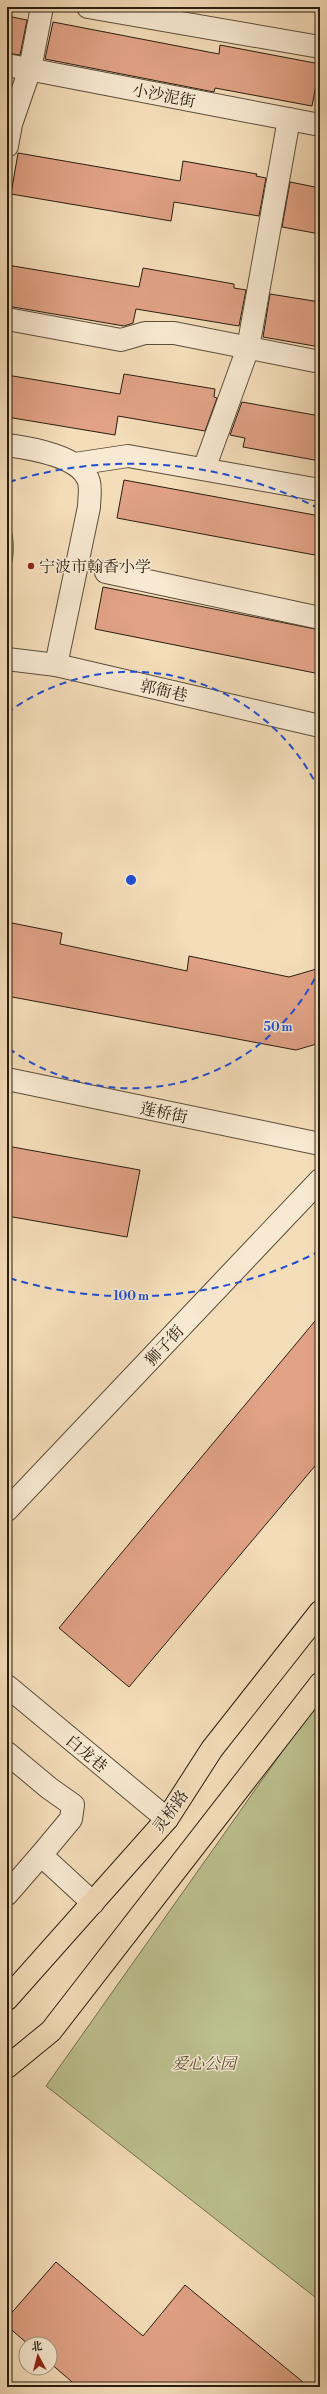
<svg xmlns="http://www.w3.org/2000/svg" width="327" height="2394" font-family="'Libre Bodoni','Noto Serif SC',serif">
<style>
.green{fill:#bcc08e;stroke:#726f4f}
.building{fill:#e1a286;stroke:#291e10}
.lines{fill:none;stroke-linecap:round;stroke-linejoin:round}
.minor-casing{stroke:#5c4e3a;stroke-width:24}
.major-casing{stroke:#291e10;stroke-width:24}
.minor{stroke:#f8e9d2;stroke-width:22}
.major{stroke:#f4ddb9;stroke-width:22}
.ring{fill:none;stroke:#1d4ed8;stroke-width:2;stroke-dasharray:7 5}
.poi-dot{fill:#8f2418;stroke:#f8e9d2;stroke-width:1.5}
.labels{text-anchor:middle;stroke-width:3;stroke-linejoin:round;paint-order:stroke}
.street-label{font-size:16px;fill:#291e10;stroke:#f8e9d2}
.poi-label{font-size:16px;fill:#291e10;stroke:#f8e9d2;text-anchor:start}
.park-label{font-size:16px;font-style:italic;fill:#554f36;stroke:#f8e9d2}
.centre{fill:#1d4ed8;stroke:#f8e9d2;stroke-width:2}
.ring-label{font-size:12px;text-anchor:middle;font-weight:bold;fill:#1d4ed8;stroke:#f8e9d2;stroke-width:3;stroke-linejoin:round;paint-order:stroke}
</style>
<rect width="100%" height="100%" fill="#f4ddb9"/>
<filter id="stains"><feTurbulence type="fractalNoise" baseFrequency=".005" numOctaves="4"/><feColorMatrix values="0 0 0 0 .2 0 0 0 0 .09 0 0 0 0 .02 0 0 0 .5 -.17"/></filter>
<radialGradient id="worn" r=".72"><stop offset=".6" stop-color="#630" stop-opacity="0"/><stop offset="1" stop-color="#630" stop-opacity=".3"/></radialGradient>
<g class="green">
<path d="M7,514C14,537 17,554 7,577Z"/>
<polygon points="320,1698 320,2301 46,2086"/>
</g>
<g class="building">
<polygon points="7,16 27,20 20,55 7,53"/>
<polygon points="53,22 219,54 220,45 320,64 312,106 215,88 214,92 45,59"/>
<polygon points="18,153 180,181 183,161 257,174 256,176 266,178 259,216 174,202 171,221 11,194"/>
<polygon points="290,182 320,188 320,234 282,227"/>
<polygon points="7,265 139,287 143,268 234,284 234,288 246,290 239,326 136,309 133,323 124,326 7,306"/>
<polygon points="270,294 320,302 320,347 263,337"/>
<polygon points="124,374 215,389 214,397 217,398 205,431 118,416 115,435 7,417 7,375 120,394"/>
<polygon points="242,402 320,416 320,461 243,447 245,438 230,435"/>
<polygon points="124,480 320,516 320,556 117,518"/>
<polygon points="103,587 320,630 320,674 95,629"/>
<polygon points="7,922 62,933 60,944 187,971 189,956 289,977 320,968 320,1043 296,1050 7,996"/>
<polygon points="7,1146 140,1170 127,1237 7,1216"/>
<polygon points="320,1315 320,1460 129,1687 59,1628"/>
<polygon points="56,2262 143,2336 185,2285 309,2387 78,2387 50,2363 50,2344 28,2344 7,2326 7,2318"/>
</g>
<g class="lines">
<g class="minor-casing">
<g id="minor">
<polyline points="88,7 320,47"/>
<polyline points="7,65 320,125"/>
<polyline points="7,146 11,124 30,69 42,7"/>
<polyline points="7,319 121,340 145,333 174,333 320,362"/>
<path d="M7,445C29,448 82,456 89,482C91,490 89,500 89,507L56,665"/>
<polyline points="75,464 128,456 320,490"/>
<polyline points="204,469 248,348 289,119"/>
<polyline points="106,572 320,618"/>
<polyline points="7,659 56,665 320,726"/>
<polyline points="7,1079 320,1144"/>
<polyline points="7,1510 320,1180"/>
<polyline points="7,1686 167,1819"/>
<polyline points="7,1753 49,1788 73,1805 71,1819 41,1855 93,1903"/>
<polyline points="7,1894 41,1855"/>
</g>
</g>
<g class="major-casing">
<g id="major">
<polyline points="7,1999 167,1819 212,1749 320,1612"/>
<polyline points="7,2067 51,2031 320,1684"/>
</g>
</g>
<use href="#minor" class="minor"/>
<use href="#major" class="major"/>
</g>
<g class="ring">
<path d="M320 968A208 208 0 0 1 7 1047M7 713A208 208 0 0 1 320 792"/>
<path d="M320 1251A416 416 0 0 1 9 1278M9 482A416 416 0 0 1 320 509"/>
</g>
<circle class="poi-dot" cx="31" cy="566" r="4"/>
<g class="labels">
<g class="street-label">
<text transform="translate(164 95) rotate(11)" y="6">小沙泥街</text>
<text transform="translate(164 690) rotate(13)" y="6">郭衙巷</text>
<text transform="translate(164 1112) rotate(12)" y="6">莲桥街</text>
<text transform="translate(164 1345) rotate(-47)" y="6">狮子街</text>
<text transform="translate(87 1753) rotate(40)" y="6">白龙巷</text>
<text transform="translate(170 1811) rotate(-54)" y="6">灵桥路</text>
</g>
<g class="poi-label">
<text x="39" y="572">宁波市翰香小学</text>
</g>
<g class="park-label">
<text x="204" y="2069">爱心公园</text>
</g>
</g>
<circle cx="131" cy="880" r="6" class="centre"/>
<g class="ring-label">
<text x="278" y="1031">50 m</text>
<text x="131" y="1300">100 m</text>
</g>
<rect width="327" height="2394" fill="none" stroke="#f4ddb9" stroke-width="24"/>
<rect x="8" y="8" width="311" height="2378" fill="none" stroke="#291e10" stroke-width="2"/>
<rect x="12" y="12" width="303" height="2370" fill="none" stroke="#291e10"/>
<g transform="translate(38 2356) rotate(353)"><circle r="19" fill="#f8e9d2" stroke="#a59884"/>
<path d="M0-3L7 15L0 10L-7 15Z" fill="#8f2418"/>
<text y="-6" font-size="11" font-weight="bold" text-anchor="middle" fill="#291e10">北</text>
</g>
<rect width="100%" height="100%" filter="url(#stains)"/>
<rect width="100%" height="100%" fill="url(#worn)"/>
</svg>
